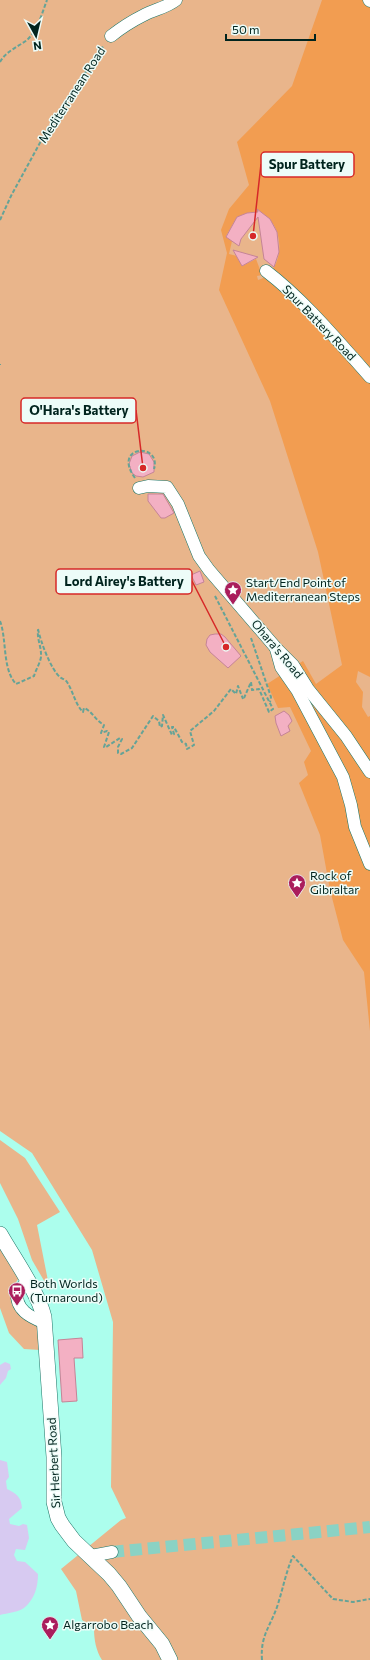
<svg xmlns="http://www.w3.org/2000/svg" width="370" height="1660" font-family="Commissioner,sans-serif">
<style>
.green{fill:#e9b58b}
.forest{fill:#f29d51;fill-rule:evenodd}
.water{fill:#d7caf1}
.building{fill:#f3b0c3;stroke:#c58497}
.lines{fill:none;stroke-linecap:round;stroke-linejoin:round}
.minor-tunnel{stroke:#8ad2c4;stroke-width:12;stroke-dasharray:12 6;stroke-linecap:butt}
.minor-casing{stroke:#1c7466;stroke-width:13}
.major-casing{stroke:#1c7466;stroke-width:16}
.path{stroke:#65a397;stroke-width:2;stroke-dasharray:4 2;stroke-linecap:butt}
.minor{stroke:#fff;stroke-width:12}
.major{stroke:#fff;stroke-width:15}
.labels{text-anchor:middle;stroke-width:3;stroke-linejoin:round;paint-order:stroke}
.street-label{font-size:12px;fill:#01241e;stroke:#edfcf8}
.poi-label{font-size:12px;fill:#01241e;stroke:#edfcf8;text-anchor:start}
.leader{fill:none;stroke:#d62828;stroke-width:1.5}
.callout-dot{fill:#d62828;stroke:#edfcf8;stroke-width:1.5}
.callout{fill:#edfcf8;stroke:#d62828;stroke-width:1.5}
.callout-label{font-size:13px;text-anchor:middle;font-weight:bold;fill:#01241e}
</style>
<rect width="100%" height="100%" fill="#acfeed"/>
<g class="green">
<path d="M0,0H370V1660H102C96,1651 94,1639 94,1629L82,1620L76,1591L61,1569L121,1520L126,1518L111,1487L113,1322L92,1250L32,1153L0,1131Z"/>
<polygon points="0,1140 25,1158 60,1212 37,1225 50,1291 32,1260 18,1219 0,1183"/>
<path d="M0,1246L19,1278L10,1291C14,1312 18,1315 38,1324L40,1350L24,1349L9,1333L0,1308Z"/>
</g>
<path class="forest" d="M322,0H370V677L358,671L356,682L363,692L362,707L368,717L370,716V1031L364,972L343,940L330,890L320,835L299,783L308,775L304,762L311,751L290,707L278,708L267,684L303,661L316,684L342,665L318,552L270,401L219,290L227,253L221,230L229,209L249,185L237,142L292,86ZM251,212C286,212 289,271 258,280L257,276L262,275L256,259L242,266L237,256L229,254L232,241L226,236L237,217Z"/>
<g class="water">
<polygon points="5,1362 10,1364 11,1369 8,1371 6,1378 0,1385 0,1365"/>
<path d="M0,1460L7,1462L9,1477L6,1481L7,1489C17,1494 21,1497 22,1508L9,1519L10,1524L19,1526L23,1524L27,1525L29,1538L25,1550L16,1549L14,1555L17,1561L25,1562L38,1574C38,1586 35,1599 24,1608C19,1612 7,1613 0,1615Z"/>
</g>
<g class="building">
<polygon points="257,209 270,219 277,232 279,252 274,267 264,259 258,217 241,239 239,246 226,237 237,217 247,213 258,212"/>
<polygon points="233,250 258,257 242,266"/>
<polygon points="140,452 149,454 154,462 154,472 143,477 136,476 132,473 129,464 132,456"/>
<polygon points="148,494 163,494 174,513 165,518 161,518 148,501"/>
<polygon points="200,571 204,582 196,585 191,575"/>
<polygon points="215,634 221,634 225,637 241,656 228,668 210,652 206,645 207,639 210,635"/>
<polygon points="284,711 289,715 292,721 288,726 290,731 281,736 276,723 275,716"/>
<polygon points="82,1338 83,1358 74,1358 77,1401 62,1402 58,1340"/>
</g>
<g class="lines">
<polyline class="minor-tunnel" points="112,1552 370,1527"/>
<g class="minor-casing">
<g id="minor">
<polyline points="369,0 370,1"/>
<path d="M111,36C121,28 132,21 144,15C155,9 166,8 176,0"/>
<path d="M266,271C305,301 337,340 370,377"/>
<polyline points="139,488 148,486 167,487 178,504 199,556 209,570 276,648 293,665 308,689 346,736 370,772"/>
<polyline points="276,649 281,667 297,690 343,777 351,805 355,827 370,864"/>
<path d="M28,1282L17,1291C15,1310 30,1317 45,1323"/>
<polyline points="91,1556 112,1552"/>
</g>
</g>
<g class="major-casing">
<path id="major" d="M0,1234C13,1257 38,1292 44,1317L54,1457V1502L58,1518L62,1525L74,1541L109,1574L119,1586L139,1616L162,1644L170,1660"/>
</g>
<g class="path">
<path d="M0,62C6,51 18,47 27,40C38,30 42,13 47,0"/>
<polyline points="0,220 11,196 48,128 104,45"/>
<polyline points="0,364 0,365"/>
<path d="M135,478C111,445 162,442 154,469"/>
<polyline points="215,596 273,709 269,712 259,689 252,690 251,682 244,698"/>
<path d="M0,621C7,639 2,669 16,684L34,676C36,669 42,660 41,654C41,646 37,639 38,630"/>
<path d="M38,629C40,640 51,670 60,677C62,679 65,679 67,682C73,691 75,704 83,712L84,708C92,711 95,720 104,725L101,733L107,731L109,732L104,747H106L120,738L122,739L118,747V753L121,754L132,748L153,716L159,721L160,727L162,726L163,715L172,735L174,734L172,727H174L182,742L186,744L187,749L194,745L190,731L214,711L231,689L236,694L238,686L243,699"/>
<polyline points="251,638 271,697 270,702"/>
<path d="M262,1660C260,1635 271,1626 278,1604C283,1588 286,1572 293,1556L333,1599L353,1602L370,1599"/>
</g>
<use href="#minor" class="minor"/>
<use href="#major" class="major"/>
</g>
<defs>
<g id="sight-pin" transform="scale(0.9)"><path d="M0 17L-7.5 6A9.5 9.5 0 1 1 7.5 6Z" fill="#aa1d5c" stroke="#edfcf8"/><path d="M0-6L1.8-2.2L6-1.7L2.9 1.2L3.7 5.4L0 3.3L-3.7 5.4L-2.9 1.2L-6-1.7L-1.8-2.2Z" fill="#fff"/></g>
<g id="bus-pin" transform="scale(0.9)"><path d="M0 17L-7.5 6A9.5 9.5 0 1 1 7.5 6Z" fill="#aa1d5c" stroke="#edfcf8"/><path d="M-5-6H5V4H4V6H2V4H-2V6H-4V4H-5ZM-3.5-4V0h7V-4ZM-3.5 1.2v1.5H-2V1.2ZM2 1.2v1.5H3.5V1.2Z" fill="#fff"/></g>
</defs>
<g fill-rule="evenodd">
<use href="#sight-pin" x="233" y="590"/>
<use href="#sight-pin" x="297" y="883"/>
<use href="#bus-pin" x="17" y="1291"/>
<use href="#sight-pin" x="50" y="1625"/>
</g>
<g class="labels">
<g class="street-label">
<text transform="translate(72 95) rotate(-57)" y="4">Mediterranean Road</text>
<text transform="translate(319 323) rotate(46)" y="4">Spur Battery Road</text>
<text transform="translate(277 649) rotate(50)" y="4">Ohara's Road</text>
<text transform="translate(54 1463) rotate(-93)" y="4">Sir Herbert Road</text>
</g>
<g class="poi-label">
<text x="246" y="587">Start/End Point of<tspan x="246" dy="14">Mediterranean Steps</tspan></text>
<text x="310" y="880">Rock of<tspan x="310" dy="14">Gibraltar</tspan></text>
<text x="30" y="1288">Both Worlds<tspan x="30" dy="14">(Turnaround)</tspan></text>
<text x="63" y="1629">Algarrobo Beach</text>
</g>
</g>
<path class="leader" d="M253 236L261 164M143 468L136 410M226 647L192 581"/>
<g class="callout-dot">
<circle cx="253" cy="236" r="4"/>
<circle cx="143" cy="468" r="4"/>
<circle cx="226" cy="647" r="4"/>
</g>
<g class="callout">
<rect x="261" y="152" width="93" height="25" rx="4"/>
<rect x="21" y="398" width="115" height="25" rx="4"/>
<rect x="56" y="569" width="136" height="25" rx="4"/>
</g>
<g class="callout-label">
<text x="307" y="169">Spur Battery</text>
<text x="79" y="415">O'Hara's Battery</text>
<text x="124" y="586">Lord Airey's Battery</text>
</g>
<g transform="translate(36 36) rotate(172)" stroke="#edfcf8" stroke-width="3" paint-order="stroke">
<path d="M0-3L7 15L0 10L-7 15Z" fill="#01241e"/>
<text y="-6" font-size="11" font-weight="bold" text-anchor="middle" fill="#01241e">N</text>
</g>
<path d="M226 34v6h89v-6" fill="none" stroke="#01241e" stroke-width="2"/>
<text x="232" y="34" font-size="12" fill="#01241e" stroke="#edfcf8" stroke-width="3" paint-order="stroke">50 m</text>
</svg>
